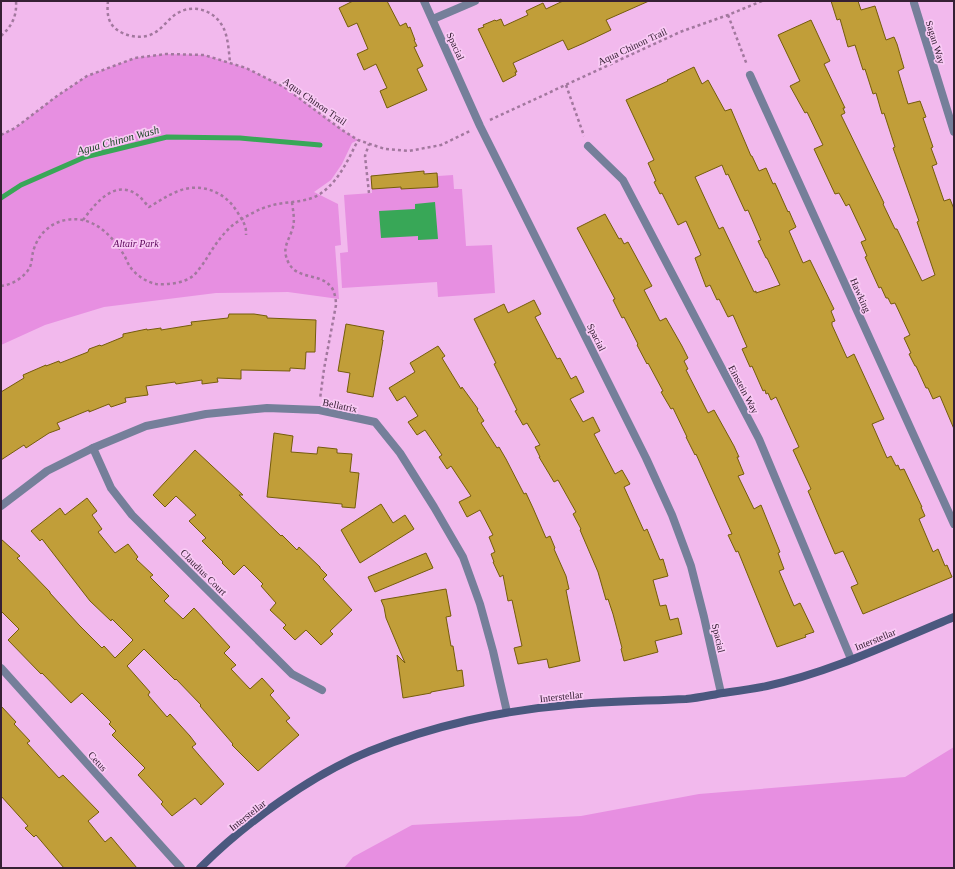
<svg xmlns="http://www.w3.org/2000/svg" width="955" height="869" font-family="Georgia,serif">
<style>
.green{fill:#e78fe1}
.water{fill:#38a757}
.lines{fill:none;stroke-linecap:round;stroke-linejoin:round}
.stream{stroke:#38a757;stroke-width:5}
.building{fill:#c19e39;stroke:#755c0b;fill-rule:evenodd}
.path{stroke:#a2789e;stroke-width:2.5;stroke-dasharray:3 3;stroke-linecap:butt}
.street{stroke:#757f9a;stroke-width:8}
.secondary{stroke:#4b587f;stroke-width:8}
.labels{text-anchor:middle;stroke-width:3.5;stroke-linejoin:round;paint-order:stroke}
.street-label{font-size:10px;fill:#362034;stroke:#f9caf5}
.park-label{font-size:10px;font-style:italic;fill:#5b055a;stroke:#f9caf5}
.water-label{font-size:11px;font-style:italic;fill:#1c4726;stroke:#f9caf5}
</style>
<rect width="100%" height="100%" fill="#f2b9ed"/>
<g class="green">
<polygon points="166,54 204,55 246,68 284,87 342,130 358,140 352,143 342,164 331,180 314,192 338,204 341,245 335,246 339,299 288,292 216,293 104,307 45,325 1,345 1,135 15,128 57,96 87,76 135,58"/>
<polygon points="424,171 424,174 437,173 438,176 453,175 454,189 462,189 466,246 492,245 495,293 438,297 437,282 342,288 340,253 348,252 344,195 372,193 371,176"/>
<polygon points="954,747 954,868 344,868 353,857 412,825 581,816 699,794 905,777"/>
</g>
<polygon class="water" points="435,202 438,239 418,240 418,236 381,238 379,211 415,209 415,204"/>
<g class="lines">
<polyline class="stream" points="1,198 21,185 85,157 167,137 240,138 320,145"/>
</g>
<g class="building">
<polygon points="353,1 387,1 400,26 406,23 408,28 410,27 415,40 414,40 417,46 414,47 423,66 417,69 427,90 387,108 380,91 387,88 376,64 364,70 357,54 368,49 357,23 348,27 339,8"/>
<polygon points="563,1 649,1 606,20 611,30 584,43 568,50 563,40 513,63 517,72 515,72 516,75 503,82 478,29 484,27 483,25 495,20 496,21 501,19 504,26 528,15 526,11 543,3 546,9"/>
<polygon points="831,1 858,1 861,10 875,6 886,40 894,37 897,44 904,68 898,71 908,104 920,101 926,117 923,118 933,147 931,148 937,164 932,166 944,201 950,199 954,209 954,429 940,396 933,399 928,388 926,388 916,366 915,366 909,354 911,353 904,338 910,335 895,303 891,304 888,298 886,298 881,287 879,288 865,257 867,256 861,242 866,240 849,204 846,206 839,193 835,194 814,149 823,145 807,112 805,113 790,86 800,81 778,35 811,20 830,61 824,64 845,108 843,108 845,113 841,115 884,203 883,204 895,229 897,229 922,281 935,275 917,222 919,221 893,148 895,147 884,113 882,114 876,93 873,94 865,69 863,70 855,45 848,47 840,19 837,20"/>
<path d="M694,67L702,84L708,80L725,111L731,109L751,156H752L759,171L766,168L773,184L775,183L788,212L789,211L796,227L789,231L803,263L810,260L834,309L831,311L835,321L832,322V325L847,358L854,354L884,419L872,424L887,458L891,456L896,466L898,465L900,470L904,469L922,507H921L925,516L919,519L933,552L938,549L945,566L947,565L952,577L863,614L851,587L858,584L843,551L835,554L808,491L811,489L793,450L799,447L776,397L771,400L768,393L766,394L765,390L763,391L752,366L750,367L742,349L747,347L733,315L728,317L719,299L717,300L710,285L706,287L695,258L701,255L686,221L678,225L662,193L660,194L654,182L656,181L648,163L654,160L626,100L668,81L667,80ZM722,165L726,175L728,174L745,211L748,210L761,240L758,241L766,258H767L780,285L756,293V291L754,292L723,227L719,229L695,177Z"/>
<polygon points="424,171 424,174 437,173 438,187 401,189 401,187 372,189 371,176"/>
<polygon points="605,214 619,239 621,238 624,244 628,242 652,286 644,290 660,321 666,318 682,346 688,358 684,361 688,369 686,370 708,413 714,410 734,446 739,457 737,457 744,474 738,476 754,509 761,505 780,552 778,553 784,569 779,571 794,606 800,603 814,632 805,635 806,637 777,647 738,551 736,552 728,535 732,534 696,454 695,455 686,437 687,437 673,408 671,409 661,392 663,391 648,363 647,364 637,345 638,344 624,317 622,318 613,300 615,299 577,228"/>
<polygon points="534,300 541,314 535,317 557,359 560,358 571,379 576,376 584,392 570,399 583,422 593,417 600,431 594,434 615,474 622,470 630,484 624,487 644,531 647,529 660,560 663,559 668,576 653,580 660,606 666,605 670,620 678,618 682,634 655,641 658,652 624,661 621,649 622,648 613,614 608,599 606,600 598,572 580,530 581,529 573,514 576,512 558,480 554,482 539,457 540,457 535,447 540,445 527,423 523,425 515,411 517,410 494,364 496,363 474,319 504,304 508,313"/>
<polygon points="229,314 254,314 267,316 267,318 316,320 315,352 306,352 305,369 290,368 290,371 241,370 241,379 217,378 218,382 202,384 202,380 176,384 175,382 146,386 148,395 125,398 126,402 111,407 109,404 89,412 89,410 57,423 60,429 49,433 26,448 24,445 1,460 1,392 24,378 23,375 46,365 46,366 59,361 60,363 88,352 89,349 100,345 101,346 123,337 123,334 147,329 147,330 161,328 161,330 192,325 191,322 228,318"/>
<polygon points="346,324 384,331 382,340 383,340 373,397 347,392 350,373 338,371"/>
<polygon points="438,346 445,356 442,358 461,389 462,387 478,409 477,410 484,421 481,423 497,448 499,447 506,459 524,494 526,493 533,508 546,538 550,536 555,548 554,549 566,576 569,589 566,590 580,661 549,668 547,659 518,664 514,648 522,646 512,600 508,601 503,575 500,577 493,562 494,562 491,554 495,552 489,537 493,535 480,510 467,517 459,502 471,496 451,466 447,469 439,457 442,455 425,430 417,435 408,422 418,416 405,396 397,401 389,388 415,372 410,363"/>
<polygon points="274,433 293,436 291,452 317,454 318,447 337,449 337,453 352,454 350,472 359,473 355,508 342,507 342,504 267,497"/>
<polygon points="195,450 243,495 239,495 281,536 282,535 297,550 299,547 320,567 320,568 327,575 323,579 352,610 330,631 333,634 321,645 306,630 295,640 283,628 286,625 270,610 276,603 261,586 263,584 244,565 234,575 222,563 223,562 202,541 206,538 189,521 196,515 176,496 165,507 153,495"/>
<polygon points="87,498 97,511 92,515 102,529 98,532 115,553 128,544 138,557 136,559 153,575 150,577 169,596 164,601 183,619 194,608 230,647 224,653 236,665 231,669 250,689 262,678 274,691 270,695 290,718 286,721 299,735 258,771 232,745 233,744 200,706 201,705 176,679 175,680 144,649 127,666 150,692 148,695 167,717 170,714 190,736 196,744 192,747 224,784 201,805 195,798 172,816 161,804 163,802 138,775 145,768 112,735 116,731 109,724 111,722 82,693 71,703 42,673 41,674 8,640 19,629 1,611 1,539 20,556 17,558 50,592 50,593 79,625 102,648 104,646 115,658 133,640 112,619 111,621 90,601 42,539 40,541 31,531 60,508 65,515"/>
<polygon points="381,504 393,523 405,515 414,529 360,563 341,530"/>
<polygon points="426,553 433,568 375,592 368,577"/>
<polygon points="446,589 451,616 446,617 451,646 453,646 457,671 462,670 464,686 431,692 431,693 403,698 397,655 405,663 386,618 384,607 381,600"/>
<polygon points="1,706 16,722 14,724 30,741 27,743 59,778 63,775 99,812 88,821 105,842 111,837 137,868 64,868 36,835 34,837 25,828 28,826 1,796"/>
</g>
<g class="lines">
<g class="path">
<path d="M108,1C107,11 107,22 116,29C125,36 139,39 150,35C161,31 167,20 176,14C193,3 214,10 223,27C228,36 229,52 230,63"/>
<polyline points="728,15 747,65"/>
<path d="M1,36C12,26 17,16 16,1"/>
<polyline points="566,85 584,136"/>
<polyline points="490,120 680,32 728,15 762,1"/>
<polyline points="1,135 15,128 57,96 87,76 135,58 166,54 204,55 246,68 284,87 342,130 358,140 385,149 409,151 441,145 470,131"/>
<polyline points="369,193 365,156 369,144"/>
<path d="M292,202C293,211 295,219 293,227C291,236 283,246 286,256C293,283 319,270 332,288C335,293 336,300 336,305L324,369L320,399"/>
<path d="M83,220C94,205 114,179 136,194C141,197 145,203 149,207C158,202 166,196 176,192C198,182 223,190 236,210C241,218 247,225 246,235"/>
<path d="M1,286C12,285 25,277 30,267C32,262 32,256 33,252C37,236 49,223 66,220C92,215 111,234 124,255C126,258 127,262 129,265C134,274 146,282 156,284C168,285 185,283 194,275C198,271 202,265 205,261C213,248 221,235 233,225C244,217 260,208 273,205C289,201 306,203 320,194C339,181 348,160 358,140"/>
</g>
<g class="street">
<polyline points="424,1 480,126 646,458 672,515 691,566 704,617 721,693"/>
<polyline points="914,3 954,132"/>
<polyline points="433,19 475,1"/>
<polyline points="750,75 954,524"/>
<polyline points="588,146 623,180 759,439 851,659"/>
<polyline points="93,448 111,488 132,515 292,674 322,690"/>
<polyline points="1,506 47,471 93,448 146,426 206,414 267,408 319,410 375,422 400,453 434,507 463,557 480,604 493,651 507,712"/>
<polyline points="1,668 181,868"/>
</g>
<path class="secondary" d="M200,868C245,823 311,775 370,751C431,726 504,710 568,705C608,701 647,701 686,699C698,698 711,695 723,693C737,691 752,689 767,686C832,672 893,642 954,617"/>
</g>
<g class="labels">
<g class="street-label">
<text transform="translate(936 42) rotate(73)" y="4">Sagan Way</text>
<text transform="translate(456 46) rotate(66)" y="4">Spacial</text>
<text transform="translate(632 46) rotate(-25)" y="4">Aqua Chinon Trail</text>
<text transform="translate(315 101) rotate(35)" y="4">Aqua Chinon Trail</text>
<text transform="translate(861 295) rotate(66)" y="4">Hawking</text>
<text transform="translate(597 337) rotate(63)" y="4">Spacial</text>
<text transform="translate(744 389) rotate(62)" y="4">Einstein Way</text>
<text transform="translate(340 405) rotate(12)" y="4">Bellatrix</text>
<text transform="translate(204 572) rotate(45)" y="4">Claudius Court</text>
<text transform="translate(719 638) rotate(77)" y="4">Spacial</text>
<text transform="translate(875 639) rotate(-22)" y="4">Interstellar</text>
<text transform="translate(561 696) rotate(-6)" y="4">Interstellar</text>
<text transform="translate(98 761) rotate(48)" y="4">Cetus</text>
<text transform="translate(247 815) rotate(-38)" y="4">Interstellar</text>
</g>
<g class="park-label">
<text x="136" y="247">Altair Park</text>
</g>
<g class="water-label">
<text transform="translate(118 140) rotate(-15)" y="4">Agua Chinon Wash</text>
</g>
</g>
<rect width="955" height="869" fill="none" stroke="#362034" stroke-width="4"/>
</svg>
